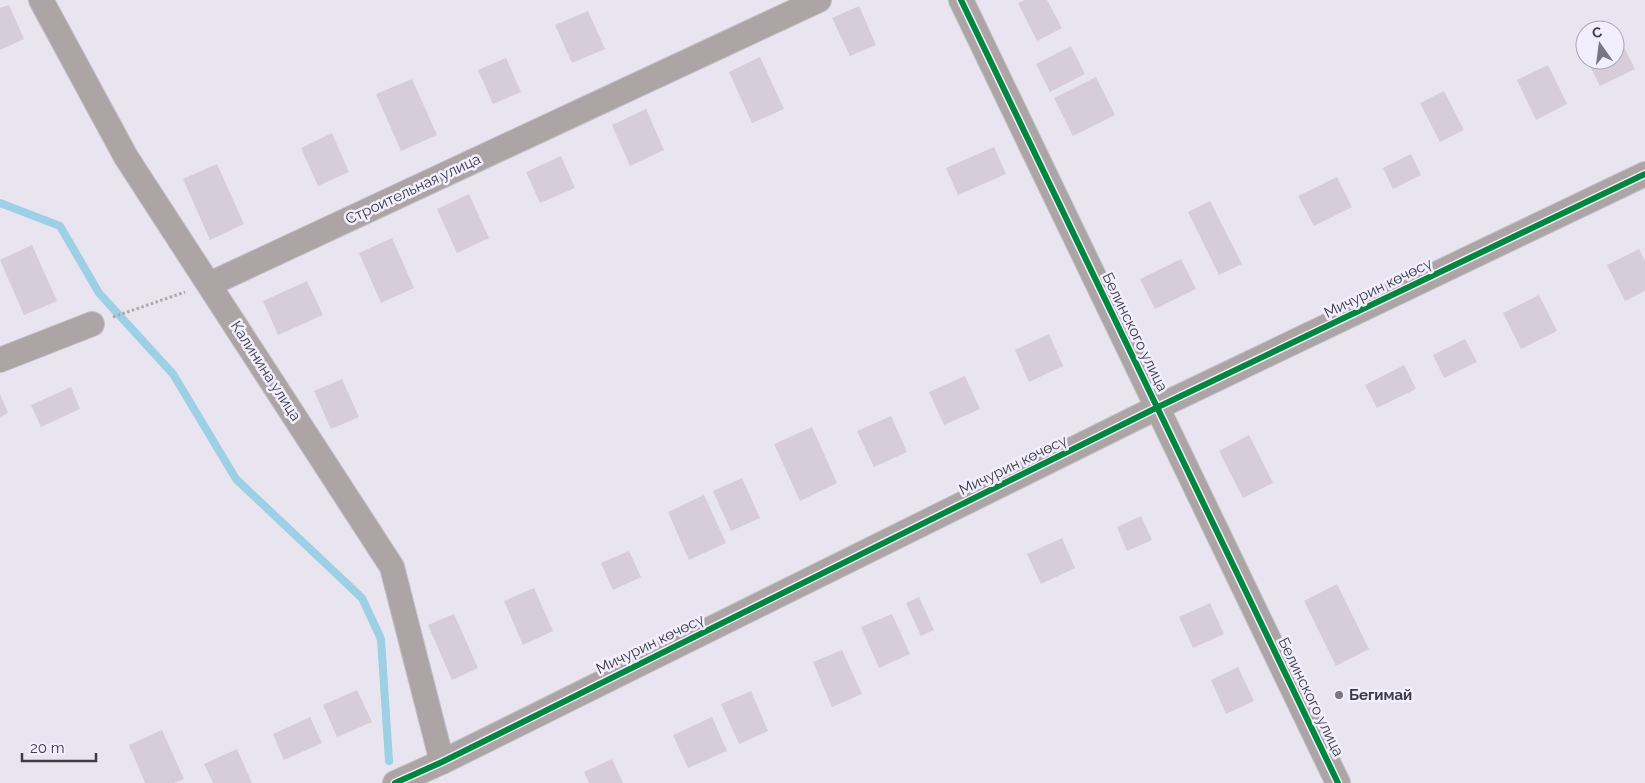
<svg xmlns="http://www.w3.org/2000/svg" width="1645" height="783" font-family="Raleway,sans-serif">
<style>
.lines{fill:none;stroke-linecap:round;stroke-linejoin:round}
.stream{stroke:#9dcfe5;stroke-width:8}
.building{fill:#d7cdda}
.minor-casing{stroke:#c3c0ca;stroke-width:26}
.path{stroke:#aca7aa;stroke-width:3;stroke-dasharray:2.5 2.5;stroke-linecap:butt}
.minor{stroke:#aca4a5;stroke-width:24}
.cycleway-casing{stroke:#f1eefd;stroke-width:9}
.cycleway{stroke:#00873e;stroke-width:6}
.poi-dot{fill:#797681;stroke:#f1eefd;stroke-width:2}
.labels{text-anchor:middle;stroke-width:5;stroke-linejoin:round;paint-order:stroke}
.street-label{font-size:15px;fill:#3d3b45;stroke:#f1eefd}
.poi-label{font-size:15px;font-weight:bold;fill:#3d3b45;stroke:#f1eefd;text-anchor:start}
</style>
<rect width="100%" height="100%" fill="#e8e5f1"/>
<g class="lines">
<polyline class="stream" points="0,203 60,226 99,293 173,374 236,479 362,598 381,639 389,761"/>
</g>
<g class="building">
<polygon points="1025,0 1047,0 1062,28 1037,41 1018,3"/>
<polygon points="9,5 24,39 0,50 0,8"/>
<polygon points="859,6 876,45 850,56 832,18"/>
<polygon points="588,11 605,49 572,63 555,25"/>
<polygon points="1619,37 1635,69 1600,86 1587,60 1615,60 1615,39"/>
<polygon points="1071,46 1085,74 1050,92 1036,64"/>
<polygon points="760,57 784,109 752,123 729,72"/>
<polygon points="506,58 521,92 493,104 478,70"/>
<polygon points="1548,65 1567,104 1536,120 1517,80"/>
<polygon points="1096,77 1115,115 1073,136 1054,98"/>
<polygon points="412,79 437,135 401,151 376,94"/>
<polygon points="1444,91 1464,130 1440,142 1420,103"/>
<polygon points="646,109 664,150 630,166 612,125"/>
<polygon points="332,133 349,172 318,186 301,148"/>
<polygon points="994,147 1006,174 958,195 946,168"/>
<polygon points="1411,154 1421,175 1393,189 1383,168"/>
<polygon points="561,156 575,188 540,203 526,172"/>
<polygon points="217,164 244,224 210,240 183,179"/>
<polygon points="1337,177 1352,207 1314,226 1298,196"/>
<polygon points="469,194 489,238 457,253 437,209"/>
<polygon points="1210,201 1242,264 1219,275 1188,212"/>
<polygon points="392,238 414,288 381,303 359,253"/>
<polygon points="32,245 57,301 24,315 0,260"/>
<polygon points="1639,249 1645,261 1645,291 1625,301 1607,265"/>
<polygon points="1181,259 1196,289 1155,309 1140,279"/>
<polygon points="307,281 323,315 278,335 263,301"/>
<polygon points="1539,295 1557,331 1521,349 1503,313"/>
<polygon points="1049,334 1063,366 1029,382 1015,350"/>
<polygon points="1465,339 1477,362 1444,378 1433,355"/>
<polygon points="1404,365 1416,389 1377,408 1365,385"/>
<polygon points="965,376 980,409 944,425 929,392"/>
<polygon points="342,379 359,417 331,429 314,391"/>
<polygon points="71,387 80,409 41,427 31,405"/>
<polygon points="0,394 8,413 0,417"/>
<polygon points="891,416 907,452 874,467 857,431"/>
<polygon points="812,427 837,483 800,501 774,444"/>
<polygon points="1249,435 1273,483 1243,498 1219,451"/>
<polygon points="742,478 760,518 731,531 713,491"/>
<polygon points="704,495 726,543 689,560 668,512"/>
<polygon points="1141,516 1152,540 1127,551 1117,527"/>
<polygon points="1062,538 1075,568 1041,584 1027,554"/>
<polygon points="629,551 641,577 613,590 601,563"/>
<polygon points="1337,584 1369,649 1336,666 1304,601"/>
<polygon points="534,588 553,631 523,645 504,601"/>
<polygon points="919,597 934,630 921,636 906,603"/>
<polygon points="1210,603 1224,634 1193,648 1179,617"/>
<polygon points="454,614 478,668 452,680 428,625"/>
<polygon points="892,614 910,654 879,668 861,627"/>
<polygon points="842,650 862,694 832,707 813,662"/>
<polygon points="1238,667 1254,701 1226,714 1211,680"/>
<polygon points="357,690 372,722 337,737 323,705"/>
<polygon points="751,691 768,731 739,744 721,704"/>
<polygon points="310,717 322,743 284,760 273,734"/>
<polygon points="712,717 727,751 688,768 673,735"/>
<polygon points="162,730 184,779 174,783 145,783 129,745"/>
<polygon points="237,749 252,783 213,783 204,764"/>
<polygon points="612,759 623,783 589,783 584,772"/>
</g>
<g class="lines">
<g class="minor-casing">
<g id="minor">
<polyline points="41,0 126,157 392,567 442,762"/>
<polyline points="961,0 1338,783"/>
<polyline points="210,284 819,0"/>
<polyline points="0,360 92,324"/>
<polyline points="395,783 442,762 1158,407 1645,174"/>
</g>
</g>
<polyline class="path" points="113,317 185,292"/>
<use href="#minor" class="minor"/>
<g class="cycleway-casing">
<g id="cycleway">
<polyline points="961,0 1338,783"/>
<polyline points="395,783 442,762 1158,407 1645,174"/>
</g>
</g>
<use href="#cycleway" class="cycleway"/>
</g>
<circle class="poi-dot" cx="1339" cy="695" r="5"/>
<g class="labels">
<g class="street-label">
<text transform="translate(413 189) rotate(-25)" y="5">Строительная улица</text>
<text transform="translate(1378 288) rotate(-26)" y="5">Мичурин көчөсү</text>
<text transform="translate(1135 332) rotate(64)" y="5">Белинского улица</text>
<text transform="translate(266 371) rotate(57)" y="5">Калинина улица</text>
<text transform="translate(1013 465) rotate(-26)" y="5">Мичурин көчөсү</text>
<text transform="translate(650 644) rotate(-26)" y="5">Мичурин көчөсү</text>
<text transform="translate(1311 697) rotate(64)" y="5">Белинского улица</text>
</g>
<g class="poi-label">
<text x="1349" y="700">Бегимай</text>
</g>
</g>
<g transform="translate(1600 45) rotate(346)"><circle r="24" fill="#f1eefd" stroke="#a9a6b3"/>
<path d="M0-4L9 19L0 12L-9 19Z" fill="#797681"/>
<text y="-8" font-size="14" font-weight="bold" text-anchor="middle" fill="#3d3b45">С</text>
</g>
<path d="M22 753v8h74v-8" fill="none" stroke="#3d3b45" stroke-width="2.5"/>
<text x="30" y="753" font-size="15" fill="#3d3b45" stroke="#f1eefd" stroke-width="4" paint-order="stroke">20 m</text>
</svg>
